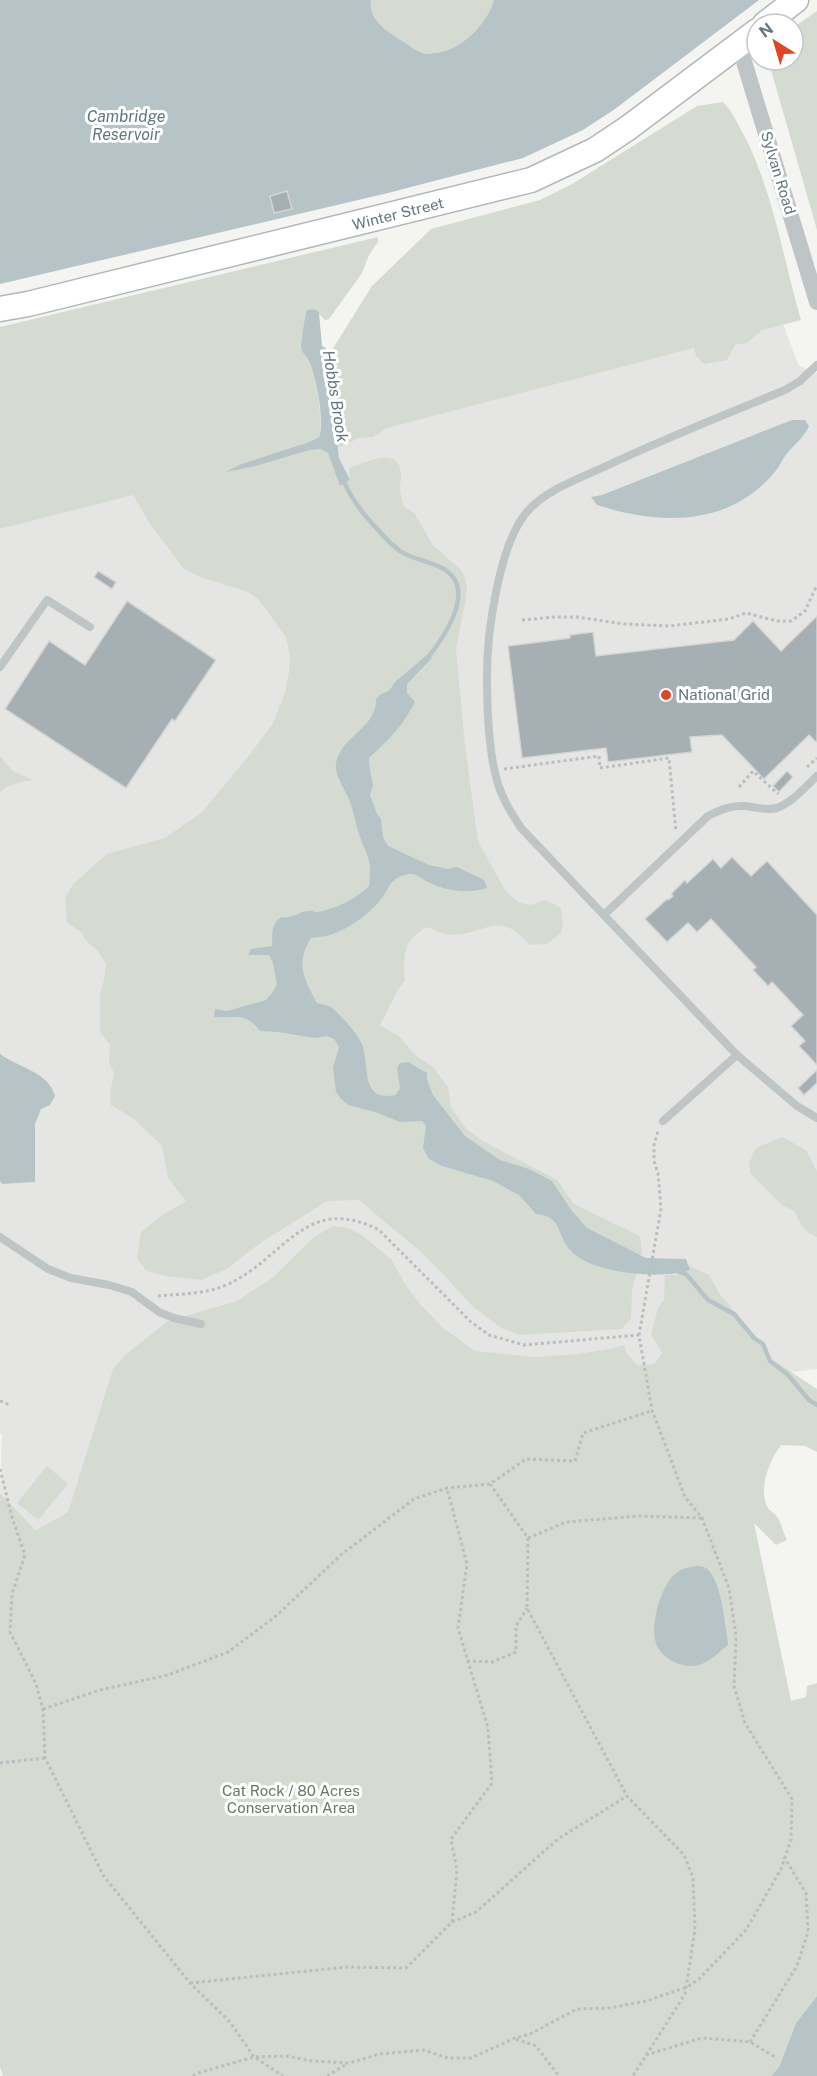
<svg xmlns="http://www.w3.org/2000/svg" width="817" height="2076" font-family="'Public Sans',sans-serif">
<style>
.built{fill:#e5e6e4}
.green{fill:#d6dbd1;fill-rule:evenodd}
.water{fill:#b7c4c7}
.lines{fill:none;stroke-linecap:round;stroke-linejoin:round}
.stream{stroke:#b7c4c7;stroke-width:4.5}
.building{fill:#a6afb3;stroke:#d5d5d3;stroke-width:1.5}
.secondary-casing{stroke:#b1b7bb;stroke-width:27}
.path{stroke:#bbbdbf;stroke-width:3;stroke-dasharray:3 3;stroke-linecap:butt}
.lane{stroke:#bfc4c6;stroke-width:8}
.street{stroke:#bfc4c6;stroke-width:16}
.secondary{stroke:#fff;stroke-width:24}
.poi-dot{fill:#e24523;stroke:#fff;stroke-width:2}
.labels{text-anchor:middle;stroke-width:6;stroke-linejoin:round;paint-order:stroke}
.street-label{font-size:15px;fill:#637681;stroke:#fff}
.poi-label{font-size:15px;fill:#637681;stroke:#fff;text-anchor:start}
.park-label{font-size:15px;fill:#687962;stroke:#fff}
.water-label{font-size:16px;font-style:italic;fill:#5f787f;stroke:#fff}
</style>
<rect width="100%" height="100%" fill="#f4f4f0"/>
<polygon class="built" points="783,324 799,366 817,373 817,1369 724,1380 791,1701 111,1381 69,1512 36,1530 0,1493 2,1434 0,1433 0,529"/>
<g class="green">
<path d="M371,0H494C487,24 460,52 434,53C430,54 423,54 420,52C414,51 409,45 404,42C389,32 368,21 371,0Z"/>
<polygon points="817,11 817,230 769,63 770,60 793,60 793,28"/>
<path d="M723,102C733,112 738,125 745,137C774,195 783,258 801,320L762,330L747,343L735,345L727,360L704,364L696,356L694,348L387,428L373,437L359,438L337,448L333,413L323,375L332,350L372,286L431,229L540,200L572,184L697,106Z"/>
<path d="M378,237V242L369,255L362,273L329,319L325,320L314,309L307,310C305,314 301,341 301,347C302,352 308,358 310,363C316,380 324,420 319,437L309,442L241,464L229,471L256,466L310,450L320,449L328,453L341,486L350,480L349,468C365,464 397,444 401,473C402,478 400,483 400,488C400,494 402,500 404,506L415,514L432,544L462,571L467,584L466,598L456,649L465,745L478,841L505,890L518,902L531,905L545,900L561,908L563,923L561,933L547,944L530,945C495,905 483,940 445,934C439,933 433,929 427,927C403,940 403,956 405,981L398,990L380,1025L400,1037L415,1055L433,1067L448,1087L451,1108L467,1129L481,1140L557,1180L574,1204L640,1236L642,1252L632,1290L631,1318L622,1329L519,1335L500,1327L473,1307L446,1277L421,1252L359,1200L327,1201L259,1244L228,1268L202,1280L166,1276L146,1271L137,1258L141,1232L161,1216L186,1201L168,1178L162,1146L135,1120L112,1105L111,1107L110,1093L114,1073L109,1063L110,1045L100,1032V994L104,980L106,964L97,950L88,943L80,931L67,923L65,898L73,884L107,854L165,838L202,812L251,753L273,723L285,692L289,672L290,657L286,637L258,599L248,592L200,577L184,569L150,524L133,495L0,529V327Z"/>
<path d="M0,756L13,771L33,780C21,782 8,784 0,792Z"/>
<polygon points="782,1137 806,1150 817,1171 817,1237 809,1233 801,1225 794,1211 782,1205 750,1173 749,1162 756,1148"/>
<path d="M333,1226L348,1228L363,1236L391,1259L407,1287L421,1305L443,1328L475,1351L536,1357L578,1354L610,1349L624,1345L626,1352L637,1365L654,1364L662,1353L651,1334L658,1308L664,1300L665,1275H676L690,1270L688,1265L709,1275L719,1293L757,1339L770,1358L817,1389V1452L805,1446L781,1445C770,1460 757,1489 768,1508C771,1512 776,1514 778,1518C782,1525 783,1533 787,1540L776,1545L754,1523L791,1701L806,1697L807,1686L817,1683V1996L796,2023L779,2067L771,2076H3L0,2067V1493L36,1530L68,1512L113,1369L125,1355L168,1321L237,1301L273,1277L314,1237ZM711,1573L721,1599L727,1626L659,1651L655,1638L656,1622Z"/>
<polygon points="47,1466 68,1484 38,1520 17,1503"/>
</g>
<g class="water">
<path d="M0,0H371C368,21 389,32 404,42C409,45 414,50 420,52C423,54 430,54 434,53C460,52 487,24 494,0H759L615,109L583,130L523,158L388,193L0,284Z"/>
<path d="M315,309L319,313L322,346L326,348L323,358V375L333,413L339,458L350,480L340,486L328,453L320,449L310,450L256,466L226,472L241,464L309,442L319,437C325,420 316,380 310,363C308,358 301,352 301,347C301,341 305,314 307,310Z"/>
<path d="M792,420H805L809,426C804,438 794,444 786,455C781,461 779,468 773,474C728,527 658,525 597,505L591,497L602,495Z"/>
<path d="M428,654L432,658L407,684V693L415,702C400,730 391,737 369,758V764L373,786L370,795L377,814L381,819L383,837L388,846L429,865L448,869L457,867L484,880L487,888C470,894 445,891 428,882C416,876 415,870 399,877C390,881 387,891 382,898C372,911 353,926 338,932C330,936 320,937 311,938C295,963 304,980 317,1003C322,1004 327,1005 331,1007C340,1014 360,1036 363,1047C369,1069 361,1102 396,1095L400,1088L397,1068L400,1063L408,1062L427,1073V1080L433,1095L465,1136L500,1160L529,1169L552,1181L572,1211L587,1228L646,1258L686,1259L690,1270C662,1280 592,1274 571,1251C556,1235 563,1216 536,1214L519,1195L493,1181L442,1166L429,1159L423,1148L426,1126L422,1121L400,1122L375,1112L348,1105L341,1099L336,1092L333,1068L339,1047L334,1039L327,1036L315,1038L278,1032L260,1031C245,1011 236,1019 214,1017L215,1009L227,1011L266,1000L273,992L277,984L273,963L269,955H248L251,949L272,946C273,934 270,924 282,917C293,919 299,911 309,911C316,910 312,913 318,912C337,908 356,899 369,886C372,859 369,861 360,837C356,826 354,813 350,802C346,790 334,776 336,763C341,736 377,728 376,699L381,694L389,691L395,682Z"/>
<path d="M0,1054C19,1068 49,1072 55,1096L50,1105L41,1109L35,1124V1182L2,1184L0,1181Z"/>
<path d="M697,1566C699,1566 705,1567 706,1568C720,1575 727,1629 728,1645C721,1650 714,1658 706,1662C697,1667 689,1667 679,1664C672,1662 665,1657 660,1651C646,1634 660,1582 679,1571C684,1568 691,1567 697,1566Z"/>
<polygon points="817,1996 817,2076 771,2076 779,2067 796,2023"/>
</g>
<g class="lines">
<g class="stream">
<path d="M343,479C352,501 364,515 380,532C386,539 392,545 400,551C413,560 435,562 447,571C476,593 442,640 426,660"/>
<polyline points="677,1271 686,1274 708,1300 734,1314 754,1338 763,1344 770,1361 787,1374 809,1400 817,1405"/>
</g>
</g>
<g class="building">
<polygon points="287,191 292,209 274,213 270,196"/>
<polygon points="98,571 116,582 112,589 94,577"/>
<polygon points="127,601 216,660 175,721 172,719 126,788 5,709 49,641 85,665"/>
<polygon points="817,616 817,741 816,742 809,735 764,779 722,735 690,737 692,752 608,762 606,748 522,758 508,646 570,638 570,635 593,632 596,656 734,640 753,621 781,651"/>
<polygon points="787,771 793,777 779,792 773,786"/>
<polygon points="732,857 751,876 767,861 817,915 817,1065 799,1046 805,1041 791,1026 803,1015 772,982 768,986 753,970 756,967 711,919 697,932 688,923 667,942 645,919 667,899 668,900 673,896 671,894 685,880 687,883 713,859 721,868"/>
<polygon points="817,1070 817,1083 804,1095 798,1088"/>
</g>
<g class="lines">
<g class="secondary-casing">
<g id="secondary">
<polyline points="765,24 796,0"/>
<polyline points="0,309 28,304 531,180 595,150 628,128 757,31"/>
</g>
</g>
<g class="path">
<polyline points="522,620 555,617 577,617 624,624 669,626 729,619 746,613 777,621 791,621 805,611 817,585"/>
<polyline points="807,767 817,758"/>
<polyline points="504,769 599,756 600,768 669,758 676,832"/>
<polyline points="739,787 753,771 778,794"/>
<path d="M158,1296C180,1294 206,1294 226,1285C284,1260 305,1192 379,1230L471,1322L489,1335L524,1345L639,1335"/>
<polyline points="0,1401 10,1405"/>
<polyline points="0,1469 12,1517 25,1555 12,1594 10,1632 36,1684 43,1709 45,1758 103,1875 190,1983 230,2022 254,2057 283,2076"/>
<polyline points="490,1484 528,1538 527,1608 627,1796 684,1855 693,1877 695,1929 685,1994 633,2076"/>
<polyline points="528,1538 566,1522 639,1516 702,1518"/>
<polyline points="467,1661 492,1662 516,1652 516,1626 527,1608"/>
<polyline points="43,1709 100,1690 168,1675 228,1652 276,1616 342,1554 414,1499 447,1488 490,1484 526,1459 575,1461 583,1433 651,1411"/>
<polyline points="0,1763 45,1758"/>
<polyline points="452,1922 476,1912 558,1839 627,1796"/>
<polyline points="190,1983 347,1967 406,1968 452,1922 457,1870 451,1839 492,1783 488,1728 458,1628 467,1564 447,1488"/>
<polyline points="516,2039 536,2046 559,2076"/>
<polyline points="750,2042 797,1966 808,1932 806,1893 784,1857"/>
<polyline points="646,2055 702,2038 750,2042 777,2058"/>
<polyline points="193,2076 198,2073 254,2057 286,2056 312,2061 349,2063 380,2054 423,2050 448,2058 471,2058 515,2038 530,2034 577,2009 610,2008 646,2001 687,1987 699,1979 746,1930 781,1869 791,1840 792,1799 745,1723 734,1686 736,1636 729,1588 702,1518 685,1497 652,1410 639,1335 661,1209 658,1173 654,1161 654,1145 658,1131"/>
<polyline points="327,2076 347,2064"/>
</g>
<g class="lane">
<path d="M817,365L800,381L785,390C724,415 663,439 604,467C578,479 545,490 526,513C499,546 487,632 487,675C487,708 488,752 498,784C503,800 512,814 521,828L737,1055L797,1106L817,1118"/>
<polyline points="0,667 47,600 90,627"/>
<path d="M605,914L708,816C720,810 731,805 744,806C756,807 765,811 777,808C793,802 805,787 817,776"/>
<polyline points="663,1121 737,1055"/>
<polyline points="0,1237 48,1269 71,1278 109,1285 132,1292 159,1312 174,1318 201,1324"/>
</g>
<polyline class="street" points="739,45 817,302"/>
<use href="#secondary" class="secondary"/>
</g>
<circle class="poi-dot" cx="666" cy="695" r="6"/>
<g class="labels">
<g class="street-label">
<text transform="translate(778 173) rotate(73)" y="5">Sylvan Road</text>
<text transform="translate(398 214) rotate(-14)" y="5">Winter Street</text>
</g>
<g class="poi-label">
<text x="678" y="700">National Grid</text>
</g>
<g class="park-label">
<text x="291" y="1796">Cat Rock / 80 Acres<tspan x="291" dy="17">Conservation Area</tspan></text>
</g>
<g class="water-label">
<text x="126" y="122">Cambridge<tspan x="126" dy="18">Reservoir</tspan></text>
<text transform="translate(336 396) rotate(81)" y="6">Hobbs Brook</text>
</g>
</g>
<g transform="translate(775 42) rotate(323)"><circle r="28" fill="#ffffff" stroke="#c1c8cd" stroke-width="1.5"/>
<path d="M0-4.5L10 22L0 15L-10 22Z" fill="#e24523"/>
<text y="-9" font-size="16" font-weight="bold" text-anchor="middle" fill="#637681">N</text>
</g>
</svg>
